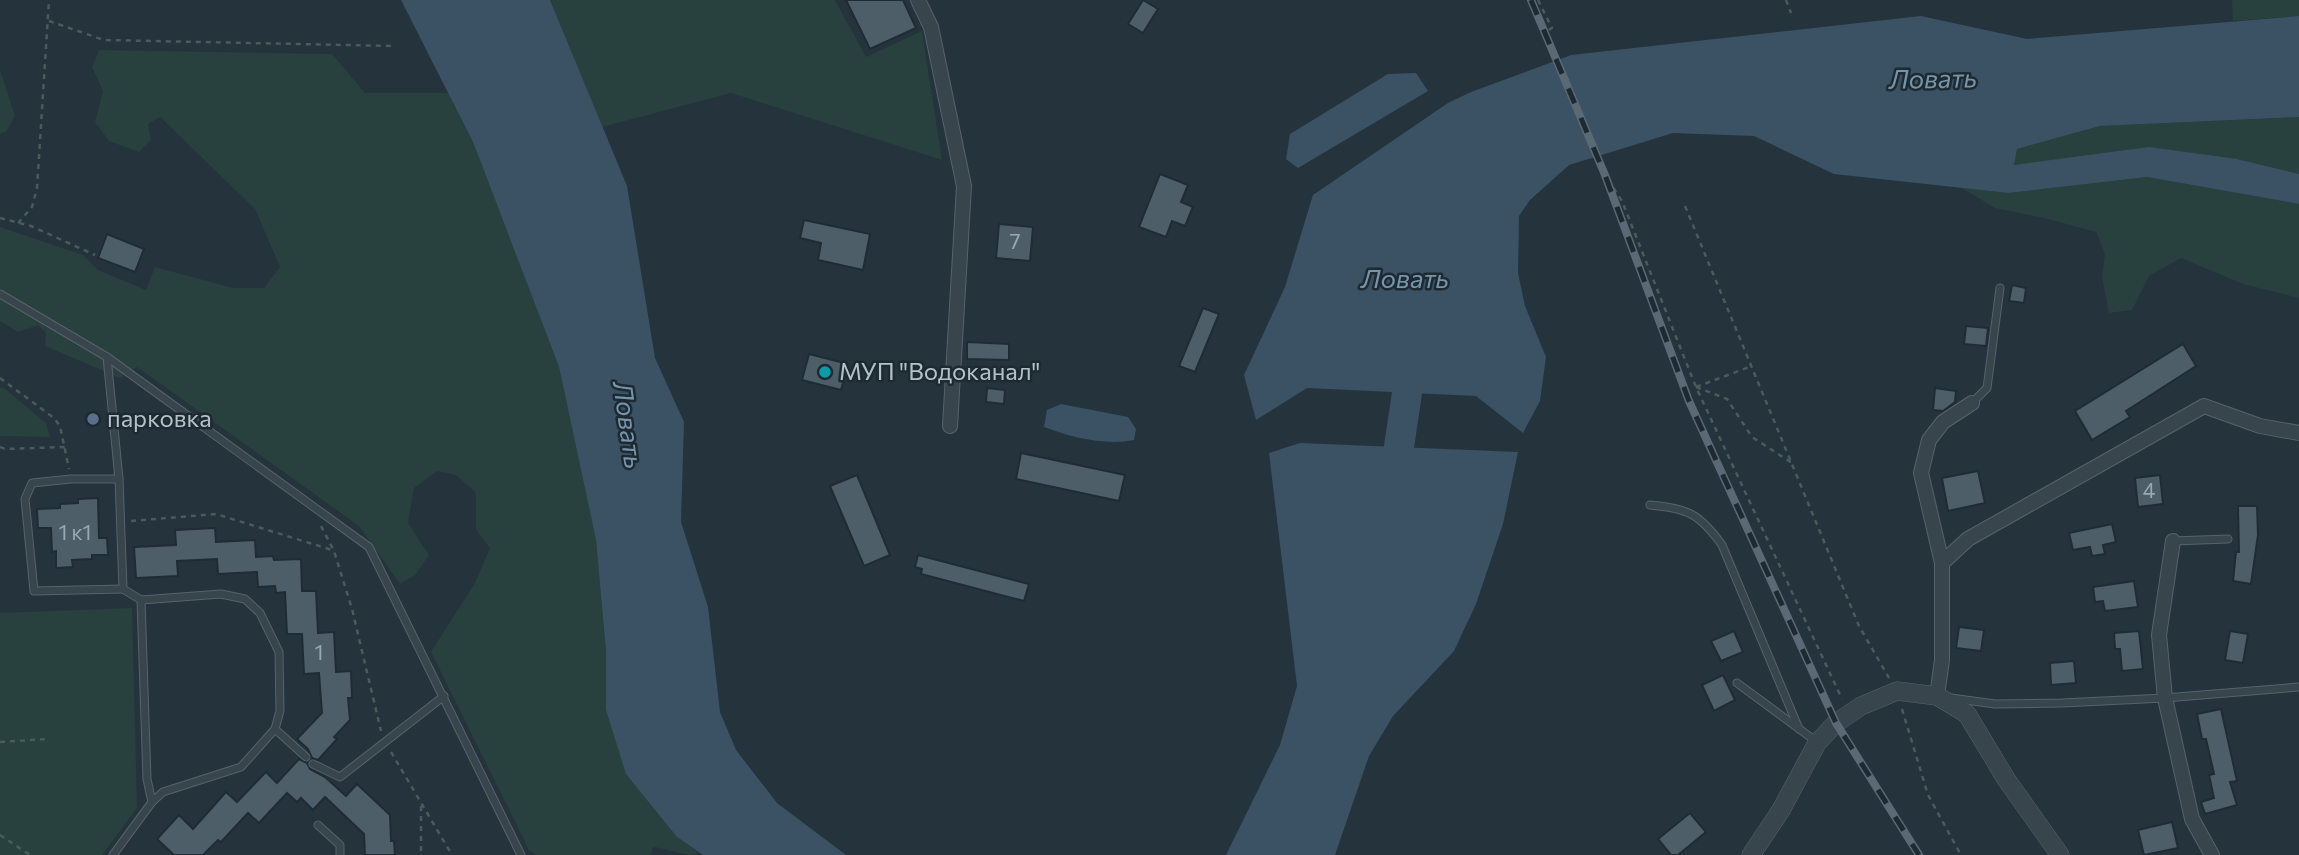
<svg xmlns="http://www.w3.org/2000/svg" width="2299" height="855" font-family="Commissioner,sans-serif">
<style>
.green{fill:#28403e}
.water{fill:#3a5264}
.lines{fill:none;stroke-linecap:round;stroke-linejoin:round}
.river{stroke:#3a5264;stroke-width:30}
.building{fill:#4e5e68;stroke:#202c34;stroke-width:2}
.service-casing{stroke:#57636b;stroke-width:9}
.minor-casing{stroke:#57636b;stroke-width:16}
.tertiary-casing{stroke:#57636b;stroke-width:19}
.path{stroke:#475c5b;stroke-width:2.5;stroke-dasharray:5 5;stroke-linecap:butt}
.service{stroke:#39454d;stroke-width:7}
.minor{stroke:#39454d;stroke-width:14}
.tertiary{stroke:#39454d;stroke-width:18}
.rail-casing{stroke:#5b6974;stroke-width:8}
.rail{stroke:#1e2a32;stroke-width:5;stroke-dasharray:16;stroke-linecap:butt}
.culture-dot{fill:#0f9aa8;stroke:#1e2a32;stroke-width:2.5}
.service-dot{fill:#5c6f8a;stroke:#1e2a32;stroke-width:2.5}
.labels{text-anchor:middle;stroke-width:5;stroke-linejoin:round;paint-order:stroke}
.number-label{font-size:21px;fill:#9ba8b0}
.poi-label{font-size:24px;fill:#b5c0c8;stroke:#1e2a32;text-anchor:start}
.water-label{font-size:26px;font-style:italic;fill:#7795aa;stroke:#1e2a32}
</style>
<rect width="100%" height="100%" fill="#25333d"/>
<g class="green">
<polygon points="550,0 835,0 866,57 922,31 942,160 731,93 602,127"/>
<polygon points="2232,0 2299,0 2299,16 2233,21"/>
<path d="M99,50L332,54L365,93H448L473,142L559,367L596,540L606,651V710L677,837L698,852L695,855C681,855 668,849 654,847L650,855H537L529,850L431,652L475,583L490,548L476,530V493L456,475L437,471L414,488L408,523L429,555L415,575L400,584L359,526L137,367L120,378L45,346L46,333L38,325L18,332L0,321V227L83,255L98,270L146,290L155,267L233,288H264L280,267L255,209L160,117L148,124L151,140L139,152L109,141L95,122L103,91L92,67Z"/>
<polygon points="0,70 15,116 6,132 0,133"/>
<polygon points="2299,117 2299,174 2237,159 2014,165 2017,149 2100,126"/>
<polygon points="2147,177 2299,204 2299,298 2243,284 2181,258 2149,276 2132,310 2109,313 2102,277 2105,254 2096,232 2044,218 1995,208 1960,187 2009,193"/>
<polygon points="0,388 4,388 46,423 50,437 0,436"/>
<polygon points="132,608 137,808 102,855 0,855 0,613"/>
</g>
<g class="water">
<polygon points="401,0 550,0 627,186 655,358 684,422 681,522 708,607 720,712 736,750 777,803 846,855 703,855 677,837 626,774 606,710 606,651 596,540 559,367 473,142"/>
<polygon points="1921,16 2027,39 2299,16 2299,117 2100,126 2017,149 2014,165 2149,147 2237,159 2299,174 2299,204 2147,177 2009,193 1834,174 1754,136 1673,133 1569,165 1530,200 1519,216 1518,273 1525,306 1546,357 1540,401 1523,433 1476,396 1307,388 1256,420 1244,375 1285,287 1313,195 1448,103 1471,92 1571,55"/>
<polygon points="1416,73 1428,91 1298,168 1286,159 1290,134 1388,74"/>
<path d="M1061,404L1128,417L1136,429L1134,440C1106,446 1070,437 1044,427L1047,410Z"/>
<polygon points="1300,443 1518,452 1503,524 1476,604 1454,651 1393,716 1369,756 1335,855 1226,855 1280,745 1297,686 1269,453"/>
</g>
<g class="lines">
<polyline class="river" points="1393,487 1413,353"/>
</g>
<g class="building">
<polygon points="846,0 903,0 916,28 870,49"/>
<polygon points="1143,0 1158,9 1143,33 1128,24"/>
<polygon points="1160,174 1188,185 1181,202 1193,207 1185,226 1172,221 1166,237 1139,227"/>
<polygon points="804,220 870,234 863,270 818,260 821,243 800,238"/>
<polygon points="999,224 1033,227 1030,261 996,258"/>
<polygon points="107,234 144,249 135,272 98,258"/>
<polygon points="2012,285 2026,288 2024,303 2009,301"/>
<polygon points="1203,308 1219,314 1195,372 1179,366"/>
<polygon points="1966,326 1988,328 1986,346 1964,344"/>
<polygon points="967,342 1009,344 1009,360 967,359"/>
<polygon points="2183,344 2196,366 2126,411 2130,417 2092,440 2075,411"/>
<polygon points="809,354 848,364 841,390 802,380"/>
<polygon points="987,388 1005,390 1004,404 986,402"/>
<polygon points="1935,388 1956,391 1955,402 1943,411 1933,410"/>
<polygon points="1021,453 1125,475 1119,501 1016,479"/>
<polygon points="1978,471 1985,503 1948,511 1942,478"/>
<polygon points="857,475 890,555 864,566 830,486"/>
<polygon points="2160,475 2163,504 2138,507 2135,478"/>
<polygon points="98,498 99,538 107,538 108,555 92,555 92,559 72,560 73,567 56,568 56,551 52,552 51,528 38,528 37,509 60,508 60,504 78,503 78,499"/>
<polygon points="2238,506 2257,506 2258,535 2251,584 2233,581 2236,552 2239,552"/>
<polygon points="2112,524 2116,542 2103,545 2105,554 2092,556 2090,547 2073,550 2069,533"/>
<polygon points="215,528 216,542 255,540 256,557 273,556 274,560 301,559 302,591 316,591 318,633 334,632 336,672 351,671 352,698 348,698 350,720 334,737 337,739 318,760 312,758 308,749 297,739 322,713 319,673 304,674 302,634 287,634 285,592 276,593 275,586 258,587 257,572 218,574 217,559 177,561 178,576 136,578 134,547 176,545 175,530"/>
<polygon points="918,555 1029,584 1024,601 921,574 922,569 915,567"/>
<polygon points="2134,581 2138,607 2105,611 2103,601 2095,602 2093,587"/>
<polygon points="1959,627 1984,630 1981,651 1956,648"/>
<polygon points="1734,631 1743,652 1721,661 1711,641"/>
<polygon points="2139,631 2143,669 2122,671 2120,649 2115,649 2114,633"/>
<polygon points="2230,631 2248,634 2243,663 2225,660"/>
<polygon points="2074,661 2076,683 2051,685 2050,663"/>
<polygon points="1723,675 1735,700 1714,711 1702,685"/>
<polygon points="2221,709 2237,781 2230,782 2237,805 2205,814 2201,802 2214,798 2209,775 2214,774 2206,739 2202,739 2197,714"/>
<polygon points="299,759 307,763 310,769 325,777 346,796 357,784 390,815 391,841 394,841 395,855 365,855 364,834 325,797 313,810 301,798 297,802 287,793 259,823 248,813 221,842 218,840 203,855 174,855 157,839 179,815 193,829 226,792 237,802 266,772 277,783"/>
<polygon points="1690,813 1706,832 1678,855 1671,855 1658,839"/>
<polygon points="2172,822 2178,848 2144,855 2138,830"/>
</g>
<g class="lines">
<g class="service-casing">
<g id="service">
<polyline points="0,294 107,357 369,547 521,855"/>
<polyline points="107,357 119,479 123,589 141,600 147,779 152,802"/>
<polyline points="1972,403 1987,388 2000,288"/>
<polyline points="119,479 71,479 32,483 25,499 34,591 123,589"/>
<path d="M1650,505C1687,508 1700,514 1722,545L1799,729"/>
<polyline points="2173,541 2228,539"/>
<polyline points="1737,683 1817,742"/>
<polyline points="1951,698 1995,704 2062,703 2165,698 2299,687"/>
<polyline points="275,729 306,757"/>
<polyline points="313,764 340,777 444,696"/>
<polyline points="318,825 340,845 340,855"/>
<polyline points="113,855 152,802 163,792 241,767 275,729 280,711 279,652 260,613 245,599 221,594 141,600"/>
</g>
</g>
<g class="minor-casing">
<g id="minor">
<polyline points="918,0 931,27 964,186 950,426"/>
<polyline points="2173,541 2159,635 2165,698 2192,819 2212,855"/>
<polyline points="1942,563 1968,539 2204,406 2260,426 2299,433"/>
<polyline points="1937,696 1942,660 1942,563 1921,473 1929,440 1943,422 1972,403"/>
</g>
</g>
<g class="tertiary-casing">
<polyline id="tertiary" points="1751,855 1781,810 1817,743 1836,723 1861,706 1897,691 1937,696 1967,714 2006,779 2060,855"/>
</g>
<g class="path">
<polyline points="1538,0 1552,28 1545,32 1605,175 1622,201 1696,387 1842,699"/>
<polyline points="1786,0 1791,13"/>
<polyline points="49,21 104,40 395,46"/>
<polyline points="1685,206 1859,626 1889,678"/>
<polyline points="0,218 31,226 95,255"/>
<polyline points="18,223 32,207 37,188 49,0"/>
<polyline points="0,378 54,418 60,426 69,469"/>
<polyline points="1696,387 1727,399 1752,437 1792,463"/>
<polyline points="1696,387 1752,366"/>
<polyline points="0,447 5,449 65,447"/>
<polyline points="131,521 216,514 332,550"/>
<polyline points="321,526 334,551 352,609 381,731"/>
<polyline points="1902,709 1928,795 1961,855"/>
<polyline points="0,742 47,739"/>
<polyline points="391,752 452,855"/>
<polyline points="421,806 421,855"/>
<polyline points="0,835 30,855"/>
</g>
<use href="#service" class="service"/>
<use href="#minor" class="minor"/>
<use href="#tertiary" class="tertiary"/>
<g class="rail-casing">
<polyline id="rail" points="1531,0 1605,175 1689,401 1836,723 1919,855"/>
</g>
<use href="#rail" class="rail"/>
</g>
<circle class="culture-dot" cx="825" cy="372" r="7"/>
<circle class="service-dot" cx="93" cy="419" r="7"/>
<g class="labels">
<g class="number-label">
<text x="1015" y="249">7</text>
<text x="2149" y="498">4</text>
<text x="75" y="540">1 к1</text>
<text x="319" y="660">1</text>
</g>
<g class="poi-label">
<text x="839" y="380">МУП "Водоканал"</text>
<text x="107" y="427">парковка</text>
</g>
<g class="water-label">
<text transform="translate(1933 79) rotate(-1)" y="9">Ловать</text>
<text x="1405" y="288">Ловать</text>
<text transform="translate(628 425) rotate(82)" y="9">Ловать</text>
</g>
</g>
</svg>
